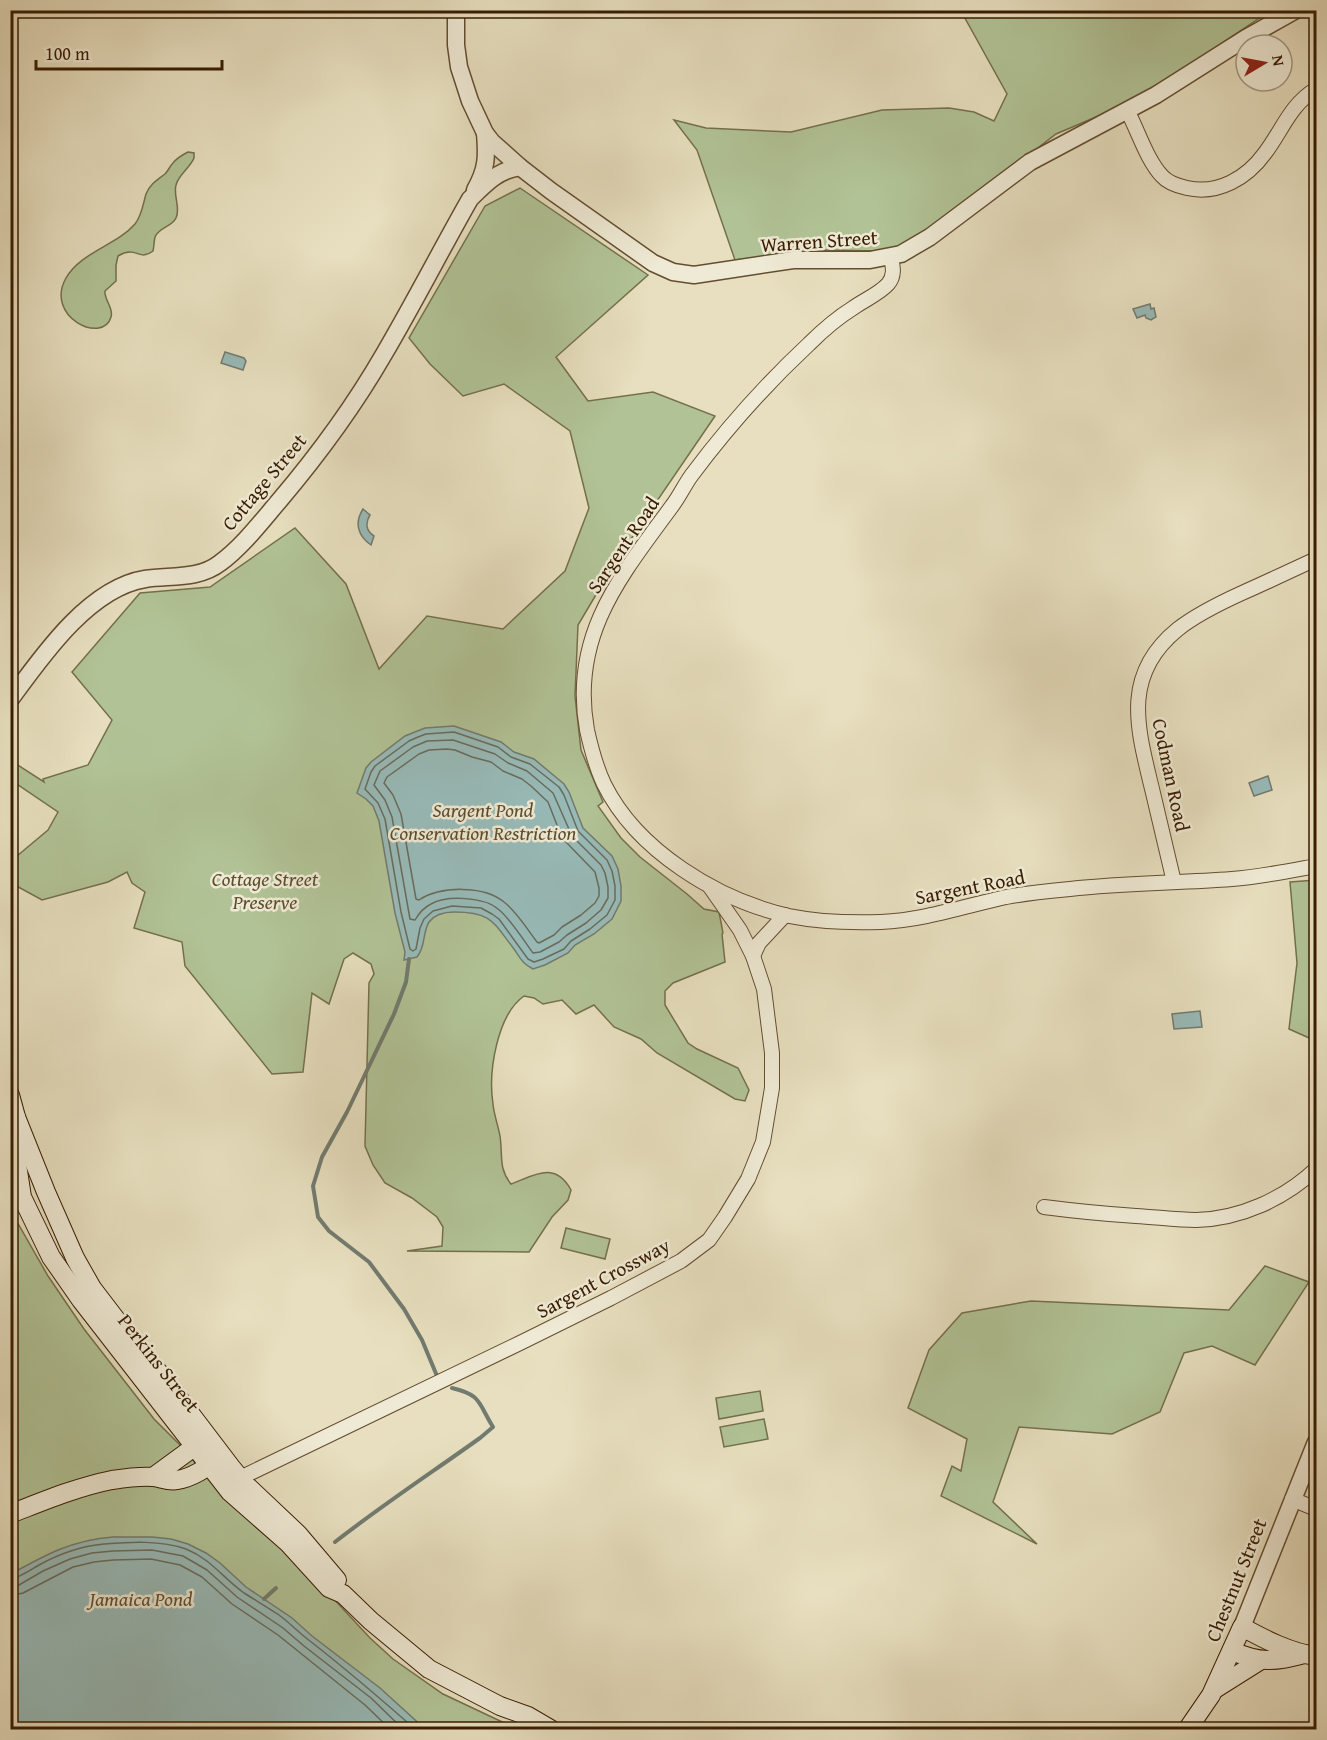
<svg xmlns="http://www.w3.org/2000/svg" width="1327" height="1740" font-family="'Gentium Book Plus',serif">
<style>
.green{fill:#b1c396;stroke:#74704c;stroke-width:1.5}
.water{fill:#98bbb9;stroke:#727b6f;stroke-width:1.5}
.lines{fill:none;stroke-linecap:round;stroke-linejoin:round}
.shore{stroke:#686c5d;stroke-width:1.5}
.stream{stroke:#727b6f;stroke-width:4}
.minor-casing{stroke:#644d30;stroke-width:16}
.tertiary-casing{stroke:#644d30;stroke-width:19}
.secondary-casing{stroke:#381c01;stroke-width:20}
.minor{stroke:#efead5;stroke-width:14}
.tertiary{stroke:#efead5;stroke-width:16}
.secondary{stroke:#efead5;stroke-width:18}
.labels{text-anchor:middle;stroke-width:5;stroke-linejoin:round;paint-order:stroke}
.street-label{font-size:20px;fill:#381c01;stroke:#efead5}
.park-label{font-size:20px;font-style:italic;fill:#5c4e2e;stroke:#efead5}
</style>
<rect width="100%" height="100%" fill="#e7dfbf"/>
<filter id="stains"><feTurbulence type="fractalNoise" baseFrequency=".00333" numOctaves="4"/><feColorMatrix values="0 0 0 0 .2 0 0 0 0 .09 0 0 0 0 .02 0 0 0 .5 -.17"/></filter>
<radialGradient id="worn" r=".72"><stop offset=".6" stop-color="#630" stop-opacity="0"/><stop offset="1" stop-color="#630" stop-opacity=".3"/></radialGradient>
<g class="green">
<polygon points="961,11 1269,11 1258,19 1183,69 1127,103 1096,117 1056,134 927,234 901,246 878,251 822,250 735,260 697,150 674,120 706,128 791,132 882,110 949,108 974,112 994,121 1007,94"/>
<path d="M188,152L194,153V158C190,168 178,175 176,185C173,196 181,208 176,218C172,227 159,227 155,237C154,241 154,247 153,251C139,262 137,245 118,256L116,265V281L105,291C104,300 114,308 111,317C103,345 44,317 66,278C81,252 117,245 135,224C142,215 143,204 146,194C150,184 157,180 165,174C168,171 170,166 173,163C177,158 182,155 188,152Z"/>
<path d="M520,188L648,275L556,357L588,401L653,392L715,416L616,561L578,625L575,696L581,750L603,802L598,806L621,838L640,857L687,894L704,909L719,912L723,933L722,934L725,962L673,983L665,991V1005L688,1043L697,1049L738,1068L749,1090L745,1101L735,1099L657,1053L641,1039L614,1027L594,1005L576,1014L562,1000L543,1004L534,998L524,996C497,1015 488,1072 493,1104C494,1115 498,1125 500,1136C503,1155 498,1168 511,1184C535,1175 555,1161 571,1190L568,1200L552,1217L529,1252L407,1251L442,1246L443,1227L437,1217L412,1198L385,1183L373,1165L365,1146L369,983L374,974L371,964L353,953L344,959L329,1004L312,993L303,1072L272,1074L185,966L182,942L134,928L145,892L132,883L127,872L108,882L42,900L11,883V861L48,830L58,812L11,780L10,760L44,782L43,779L88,765L112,720L72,672L140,593L210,587L295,528L346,584L379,669L427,616L503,629L565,571L589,508L570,431L504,384L463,396L430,364L409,338L485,206Z"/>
<polygon points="1316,880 1316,1041 1289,1029 1297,963 1290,882"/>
<polygon points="10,1211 13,1211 16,1220 48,1276 84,1329 154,1419 179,1444 225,1497 292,1554 370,1638 393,1659 443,1694 517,1729 11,1730"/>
<polygon points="566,1228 610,1239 605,1259 561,1248"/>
<polygon points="1265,1266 1309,1282 1255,1365 1212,1346 1184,1353 1160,1412 1112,1434 1019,1427 993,1502 1037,1544 941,1496 952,1466 961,1471 967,1439 908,1408 929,1350 962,1313 1031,1301 1229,1310"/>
<polygon points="760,1391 763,1411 719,1419 716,1398"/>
<polygon points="764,1419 768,1439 724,1447 720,1427"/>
</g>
<g class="water">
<polygon points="1150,304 1151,309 1154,308 1156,317 1151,320 1146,318 1145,315 1137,318 1133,309"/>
<polygon points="225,352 244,358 246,361 243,370 221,363"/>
<path d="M363,509L370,515C365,523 366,531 374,536L371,545C358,536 354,523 363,509Z"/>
<path d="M454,726L501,742L514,752L534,759L564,784L569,792L583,828L612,856L618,869L621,886V901L612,919L594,934L575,945L568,953L545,965L533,969C522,963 521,959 514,949C493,922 492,912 454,912C445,912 435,914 429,922C422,934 426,946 417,957L404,960L405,952L395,913L379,821L373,806L366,799L357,793L366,768L371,762L405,736L425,728Z"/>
<polygon points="1268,776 1272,790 1254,796 1249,783"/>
<polygon points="1200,1011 1202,1027 1174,1029 1172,1014"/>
<path d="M113,1537H152L171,1539L188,1544L206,1553L220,1563L246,1587L292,1618L312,1636L380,1688L425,1729H11V1574C45,1555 72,1540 113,1537Z"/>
</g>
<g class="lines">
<g class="shore">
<polygon points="454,732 498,747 511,757 530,764 559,787 564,795 578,831 607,860 612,871 615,886 615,900 607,915 590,929 571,941 564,949 543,959 534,962 528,959 499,919 492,914 481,908 452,906 433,911 424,919 420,928 416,949 413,951 410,949 401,912 385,819 378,803 365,789 371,772 375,766 409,741 418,737 426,734"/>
<path d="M453,740L495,754L508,763L527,771L553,793L572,836L601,865L605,873L608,887V898L601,910L586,923L567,935L559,942L540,952L533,953C524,941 510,918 498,909C484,897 447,895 431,904C423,908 419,913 415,920L410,919L392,817L385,800L374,785L380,771L413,747L427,741Z"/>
<path d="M447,749L455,750L472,757L491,762L503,771L522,779L531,786L548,802L557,825L565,841L595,872L599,888V896L595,903L581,915L562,927L554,935L539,943L537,942C527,929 517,912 504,902C484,885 440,886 419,900L416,899L401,814L393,795L384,783L387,777L419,754L429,750Z"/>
<path d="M10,1579C20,1578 30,1570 39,1565C59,1554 81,1546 104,1544C130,1542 161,1540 186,1549C211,1559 223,1578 244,1593C255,1600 267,1607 279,1615C290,1623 299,1633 310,1641C347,1670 381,1699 416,1730"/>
<polyline points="10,1587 19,1585 43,1571 70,1559 92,1553 113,1551 152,1550 183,1556 207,1570 237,1597 283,1628 304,1646 371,1698 404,1730"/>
<polyline points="10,1596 23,1593 73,1567 94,1562 113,1560 151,1559 180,1565 202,1577 232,1604 278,1635 365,1705 391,1730"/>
</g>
<g class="stream">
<polyline points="409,959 406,982 394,1014 347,1112 322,1157 313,1186 318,1217 329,1231 369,1262 404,1309 422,1340 437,1376"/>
<path d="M335,1542C381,1506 431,1473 480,1438L493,1427C478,1403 482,1395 452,1388"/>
<polyline points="264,1599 276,1588"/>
</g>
<g class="minor-casing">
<g id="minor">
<path d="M1128,112C1138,131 1147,160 1162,176C1168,183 1178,186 1187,188C1218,195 1247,178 1265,153C1283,129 1290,105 1316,89"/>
<path d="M891,257C893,267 895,276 888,284C879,294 864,300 853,308C837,318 822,331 809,344C766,384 726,429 691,476C684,486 679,497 672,506C620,577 570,636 587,730C591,748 596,767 604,784C637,851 718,900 789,916C819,922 851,923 881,922C924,920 965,906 1006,897C1027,893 1049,891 1070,889C1124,883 1178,883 1232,879C1260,877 1289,871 1316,866"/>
<path d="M1174,882C1167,852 1160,822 1153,793C1138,730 1120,676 1178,629C1197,614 1220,603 1242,593C1267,582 1292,570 1316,559"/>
<polyline points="753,956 759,943 785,915"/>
<path d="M1044,1207C1075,1211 1105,1214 1136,1216C1156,1217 1176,1220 1196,1220C1240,1219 1284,1199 1316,1169"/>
<polyline points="240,1478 520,1343 611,1298 681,1261 709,1240 725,1217 748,1179 763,1142 772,1088 772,1053 764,989 753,956 740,930 710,887"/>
<polyline points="1292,1499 1316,1509"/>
</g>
</g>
<g class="tertiary-casing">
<g id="tertiary">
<polyline points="456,10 456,45 459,67 470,101 485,133 492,142 520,167 551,191 653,263 673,272 694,275 793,260 870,260 901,254 930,237 1030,162 1156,95 1246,38 1296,10"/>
<path d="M475,190C487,169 487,156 485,133"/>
<path d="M10,700C42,656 89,588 145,579C170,575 198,580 220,563C242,547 261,522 279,501C318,455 354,406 384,354C414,303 441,250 470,199C485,184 498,170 520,167"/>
<polyline points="1242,1627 1316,1442"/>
</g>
</g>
<g class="secondary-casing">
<g id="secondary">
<polyline points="10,1095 16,1117 46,1192 75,1258 92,1288 144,1356 161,1375 231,1467 245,1484 298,1534 337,1580"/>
<polyline points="16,1117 15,1151 22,1197 51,1257 81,1300 230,1492 288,1543 329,1588 343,1594 371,1621 429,1669 500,1706 528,1716 552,1730"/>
<polyline points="153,1477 205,1439"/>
<path d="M10,1514C44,1501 77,1487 112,1480C125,1478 141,1476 154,1477C162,1478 169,1482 177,1480C192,1478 206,1468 218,1459"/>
<path d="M1232,1651C1260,1663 1275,1662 1304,1654"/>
<polyline points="1215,1689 1261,1660"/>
<path d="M1187,1730L1211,1695L1242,1627C1264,1639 1291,1653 1316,1656"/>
</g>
</g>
<use href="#minor" class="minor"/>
<use href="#tertiary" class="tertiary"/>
<use href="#secondary" class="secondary"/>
</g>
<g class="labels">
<g class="street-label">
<text transform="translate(819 241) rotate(-4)" y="7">Warren Street</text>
<text transform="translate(264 482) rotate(-50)" y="7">Cottage Street</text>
<text transform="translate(623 545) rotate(-56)" y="7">Sargent Road</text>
<text transform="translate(1171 775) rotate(78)" y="7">Codman Road</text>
<text transform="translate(970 887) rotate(-11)" y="7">Sargent Road</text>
<text transform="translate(603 1278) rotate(-28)" y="7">Sargent Crossway</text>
<text transform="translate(159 1363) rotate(52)" y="7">Perkins Street</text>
<text transform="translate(1236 1580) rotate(-68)" y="7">Chestnut Street</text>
</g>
<g class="park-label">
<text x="483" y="817">Sargent Pond<tspan x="483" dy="23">Conservation Restriction</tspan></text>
<text x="265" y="886">Cottage Street<tspan x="265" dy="23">Preserve</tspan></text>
<text x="141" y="1606">Jamaica Pond</text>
</g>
</g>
<rect width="1327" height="1740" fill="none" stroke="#e7dfbf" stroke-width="36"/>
<rect x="12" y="12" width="1303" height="1716" fill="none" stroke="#381c01" stroke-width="3"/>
<rect x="18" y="18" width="1291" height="1704" fill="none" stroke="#381c01" stroke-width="1.5"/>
<g transform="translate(1264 63) rotate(80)"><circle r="28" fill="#efead5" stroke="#a69880" stroke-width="1.5"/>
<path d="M0-4.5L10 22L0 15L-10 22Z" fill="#8f2418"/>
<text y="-9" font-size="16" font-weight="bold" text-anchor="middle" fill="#381c01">N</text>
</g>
<path d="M36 60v9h186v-9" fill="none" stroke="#381c01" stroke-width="3"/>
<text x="45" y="60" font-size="18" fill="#381c01" stroke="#efead5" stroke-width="4.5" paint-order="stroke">100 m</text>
<rect width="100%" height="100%" filter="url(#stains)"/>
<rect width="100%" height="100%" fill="url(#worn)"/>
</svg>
